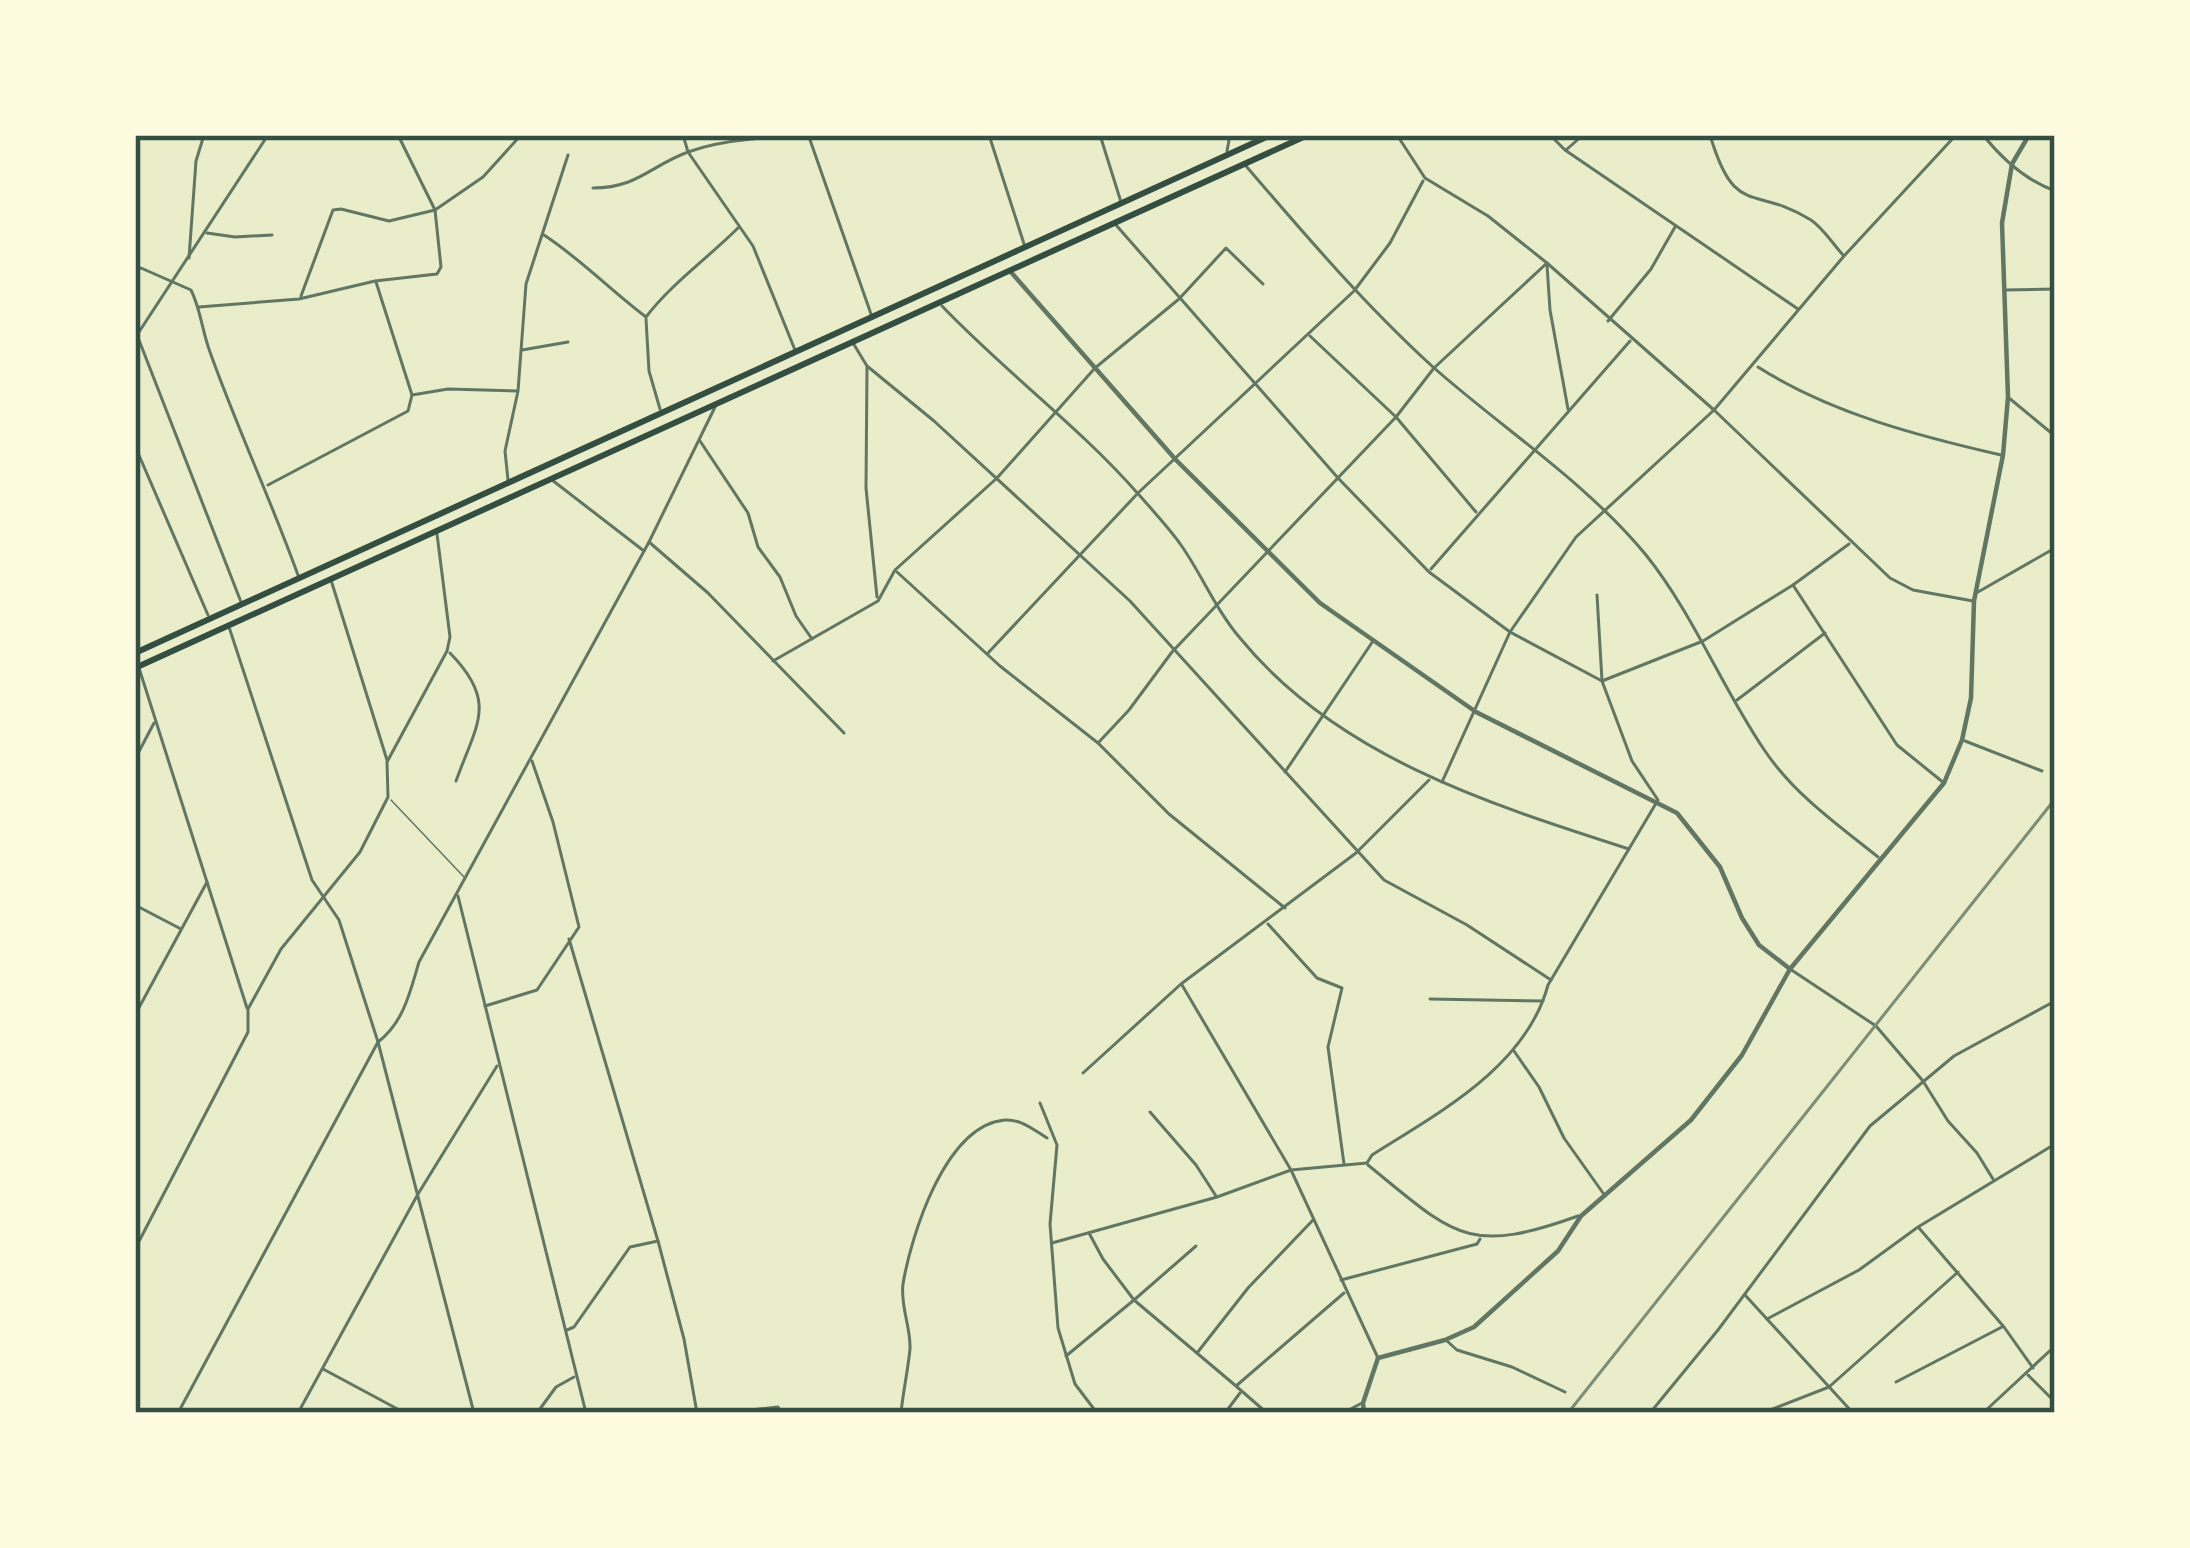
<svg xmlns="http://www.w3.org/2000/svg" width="2190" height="1548" font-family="'Alegreya Sans',sans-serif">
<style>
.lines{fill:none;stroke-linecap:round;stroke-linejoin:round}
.service{stroke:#617663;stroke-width:1.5}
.minor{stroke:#617663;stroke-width:3}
.tertiary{stroke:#617663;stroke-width:4.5}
.primary{stroke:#344e41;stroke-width:6}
.rail{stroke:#7c8e77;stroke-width:3}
.neatline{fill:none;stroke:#344e41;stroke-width:4.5}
</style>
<rect width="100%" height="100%" fill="#e9edc9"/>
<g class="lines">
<polyline class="service" points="391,800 464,877"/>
<g class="minor">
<polyline points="683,135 688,152 753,246 795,350"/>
<polyline points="989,135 1025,247"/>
<polyline points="1100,135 1121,202"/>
<polyline points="1397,135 1425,178 1488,216 1547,263 1714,410 1890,578 1913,590 1973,601"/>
<polyline points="1550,135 1565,150 1798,309"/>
<path d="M1710,135C1735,219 1753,184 1811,220C1823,228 1833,244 1843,255"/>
<path d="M1983,135C2003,160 2025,180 2055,191"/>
<polyline points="809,137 871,314"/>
<polyline points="1566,150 1583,135"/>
<polyline points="1227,151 1230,135"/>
<path d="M1246,166C1306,236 1365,305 1433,367C1503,429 1586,482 1646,555C1694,615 1722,688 1765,751C1794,794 1838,825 1878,857"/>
<path d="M593,188C637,188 650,166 688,152C736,135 796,137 847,135"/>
<polyline points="1116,225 1338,478 1429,572 1510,632 1602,681 1703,641 1793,585"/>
<polyline points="207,233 235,237 272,235"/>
<path d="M544,235C582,260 610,290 646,317C672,283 708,258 739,227"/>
<polyline points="189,258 196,161 204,135"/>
<polyline points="1547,265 1550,310 1568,409"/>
<path d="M135,269L141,268L191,290C201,310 202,331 210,352C237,428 272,502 299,578"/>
<polyline points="376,282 412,395 448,389 517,391"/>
<polyline points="2004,290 2055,289"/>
<polyline points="301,296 333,210 341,209 389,221 435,210 398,135"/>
<path d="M942,306C1005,372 1080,427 1140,496C1154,512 1169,528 1181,545C1202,575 1216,610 1240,638C1336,756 1489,804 1629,849"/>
<polyline points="199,307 299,299 375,281 437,274 441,267 435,210 483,177 521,135"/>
<polyline points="646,319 649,371 660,409"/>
<polyline points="1608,321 1651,269 1675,227"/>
<polyline points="137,335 241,602"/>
<polyline points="1310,336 1396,417 1476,512"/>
<polyline points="135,338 268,135"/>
<polyline points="853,343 867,366 934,421 1130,601 1384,880 1467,925 1551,980"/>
<polyline points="522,350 568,342"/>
<polyline points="867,367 866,488 877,597"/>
<path d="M1758,367C1830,413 1918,436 2001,455"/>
<polyline points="2009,398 2055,436"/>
<polyline points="700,441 748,513 758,547 780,577 796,616 812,639"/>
<polyline points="135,446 208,615"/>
<polyline points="508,480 505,451 518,391 526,284 568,155"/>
<polyline points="552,480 644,551"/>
<polyline points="268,485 408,411 412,395"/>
<polyline points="649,542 708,593 844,733"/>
<polyline points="1849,544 1793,585 1897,745 1944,783"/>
<polyline points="1431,569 1630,341"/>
<polyline points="897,572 1000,666 1098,743 1169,814 1285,908"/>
<polyline points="331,580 387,760"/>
<polyline points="1978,592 2055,548"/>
<polyline points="229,627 312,880 339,920 378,1042 474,1413"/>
<path d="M450,653C498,702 477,723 456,781"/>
<polyline points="988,653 1138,493 1354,291 1390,243 1423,181"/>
<polyline points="773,661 878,601 895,570 997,478 1095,368 1179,299 1226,248 1263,284"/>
<polyline points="139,668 247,1008"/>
<polyline points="1737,700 1825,633"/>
<polyline points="1965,741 2042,771"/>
<polyline points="1098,743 1129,710 1172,652 1396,417 1434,368 1547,263"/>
<polyline points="135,759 154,723"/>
<polyline points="1285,772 1373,641"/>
<polyline points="1442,782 1510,632 1576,537 1714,410 1844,256 1956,135"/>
<polyline points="458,896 586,1413"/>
<polyline points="135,905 181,929"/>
<polyline points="1268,924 1317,978 1342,988 1328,1047 1344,1164"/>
<polyline points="1790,969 1876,1026 1923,1081 1948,1121 1977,1153 1993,1179"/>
<polyline points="1182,985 1291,1170 1378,1358"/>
<polyline points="1430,999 1543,1001"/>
<polyline points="485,1006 537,990 579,927 553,822 532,761"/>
<polyline points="135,1015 207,882"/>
<polyline points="1514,1051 1539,1087 1564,1138 1603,1193"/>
<polyline points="1083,1073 1181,984 1356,853 1429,780"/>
<polyline points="1040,1103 1057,1145 1050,1224 1058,1328 1075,1384 1097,1413"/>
<polyline points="1150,1112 1196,1165 1216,1196"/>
<path d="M1367,1163L1372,1155C1438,1113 1526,1067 1548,985L1658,800L1632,761L1602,681L1597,595"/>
<path d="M1368,1165C1454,1235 1467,1256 1578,1216"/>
<polyline points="1919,1228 2004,1327 2033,1368"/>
<polyline points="1089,1233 1103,1259 1134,1300 1196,1246"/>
<polyline points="658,1241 684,1339 697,1413"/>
<polyline points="1052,1243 1217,1197 1291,1170 1367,1163"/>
<polyline points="135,1249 248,1032 248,1009 281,949 360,852 388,797 387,762 447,651 450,637 437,534"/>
<polyline points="1341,1280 1477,1244 1480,1239"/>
<polyline points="1745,1295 1853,1413"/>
<polyline points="1767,1319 1859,1270 1918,1227 2055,1144"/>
<polyline points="567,1330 574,1327 630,1247 658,1241 569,939"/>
<polyline points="1447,1341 1457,1350 1512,1367 1565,1392"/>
<polyline points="1197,1353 1248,1288 1313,1220"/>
<polyline points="1066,1356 1134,1300 1236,1386 1344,1293"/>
<polyline points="323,1369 405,1413"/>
<polyline points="2028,1375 2055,1402"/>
<polyline points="1896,1382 2002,1327"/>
<polyline points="1237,1387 1267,1413"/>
<path d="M178,1413L378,1042C404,1022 410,992 419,962L649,542L716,405"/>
<polyline points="298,1413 418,1194 497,1066"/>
<polyline points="537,1413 556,1387 574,1377"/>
<polyline points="722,1413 778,1407 782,1413"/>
<path d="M901,1413C903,1392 908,1370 910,1349C911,1327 900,1306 903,1284C911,1236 945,1125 1005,1120C1021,1119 1034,1130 1047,1138"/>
<polyline points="1225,1413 1240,1393"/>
<polyline points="1343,1413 1362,1403"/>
<polyline points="1650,1413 1718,1330 1870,1126 1954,1056 2055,1001"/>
<polyline points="1762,1413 1829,1387 1958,1272"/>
<polyline points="1983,1413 2055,1346"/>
</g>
<g class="tertiary">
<polyline points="1010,271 1176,460 1320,603 1476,712 1677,813 1720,867 1742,918 1759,945 1790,969"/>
<polyline points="1364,1413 1363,1403 1378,1358 1445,1340 1474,1327 1558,1251 1581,1216 1691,1120 1742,1055 1790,969 1944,783 1962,740 1971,698 1974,601 2003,455 2008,397 2002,223 2012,164 2029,135"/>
</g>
<g class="primary">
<polyline points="135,653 1271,135"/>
<polyline points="135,668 1308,135"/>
</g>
<polyline class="rail" points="1568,1413 2055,799"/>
</g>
<rect width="2190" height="1548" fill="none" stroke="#fefae0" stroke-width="276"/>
<rect x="138" y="138" width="1914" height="1272" class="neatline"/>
</svg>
